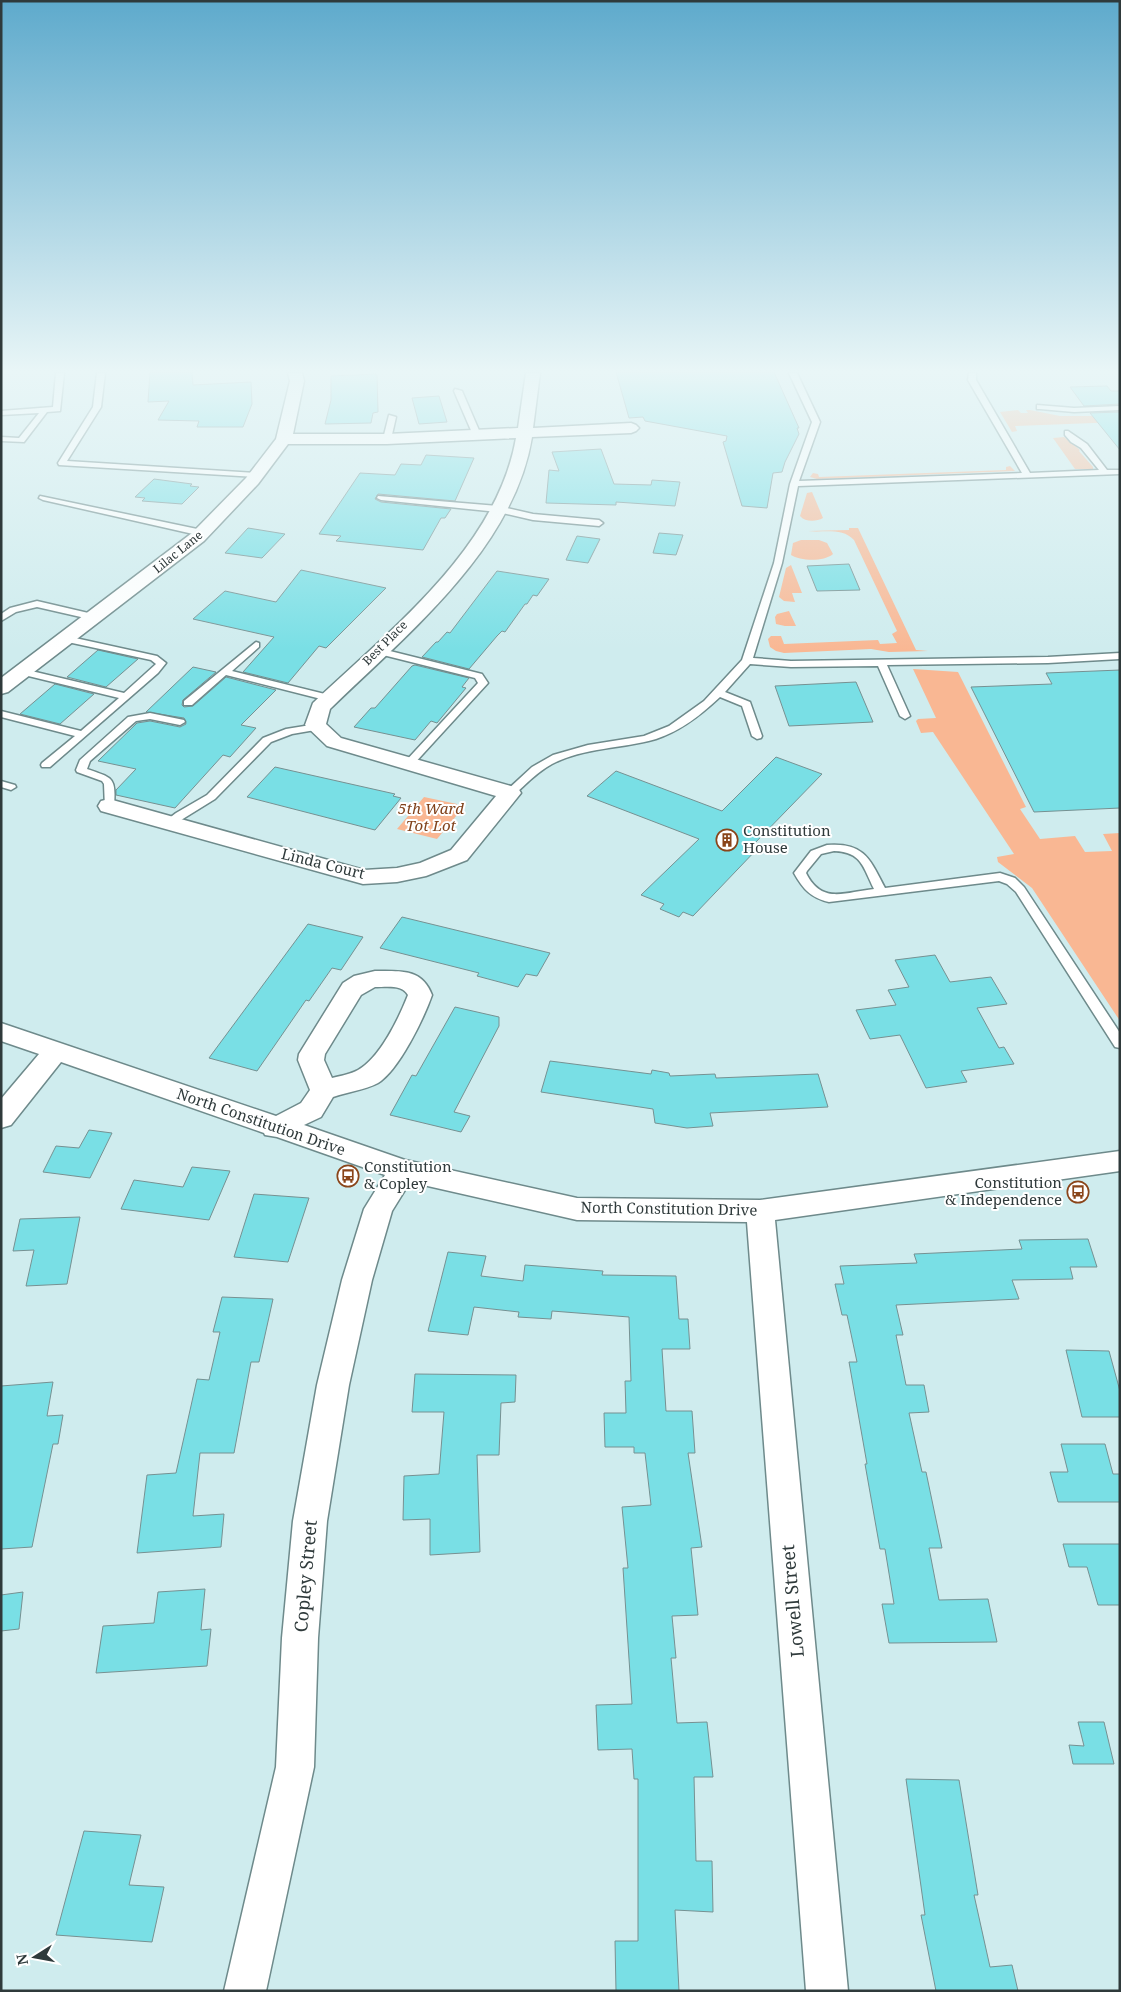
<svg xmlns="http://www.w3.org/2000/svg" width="1121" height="1992" font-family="'Noto Serif',serif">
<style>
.green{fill:#f9b793}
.building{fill:#79dfe5;stroke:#769192}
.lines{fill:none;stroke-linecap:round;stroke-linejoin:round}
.service-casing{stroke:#6e8a8b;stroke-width:3}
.minor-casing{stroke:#6e8a8b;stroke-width:3}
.service{fill:#fff;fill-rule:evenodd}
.minor{fill:#fff;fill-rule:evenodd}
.labels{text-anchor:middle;stroke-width:4;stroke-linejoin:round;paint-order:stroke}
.far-street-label{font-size:12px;fill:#2f3a3b;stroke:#fff}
.park-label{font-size:15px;font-style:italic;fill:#81421b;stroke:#fff}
.poi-label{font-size:15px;fill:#2f3a3b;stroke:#fff;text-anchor:start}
.street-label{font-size:15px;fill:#2f3a3b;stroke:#fff}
.near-street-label{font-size:18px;fill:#2f3a3b;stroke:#fff}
</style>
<rect width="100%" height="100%" fill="#cfecee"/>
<g class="green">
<polygon points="1018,410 1021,413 1028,413 1026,410 1030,410 1060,416 1115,416 1120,422 1015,426 1017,431 1012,432 1000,412"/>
<polygon points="1064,437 1080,450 1079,451 1093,467 1093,469 1075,469 1053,438"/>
<polygon points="1010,466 1015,471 817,479 810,477 813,473 818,474 819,477 1006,470 1006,467"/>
<path d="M812,492L823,518C816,522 805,522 800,516L807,493Z"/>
<path d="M849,528H858L916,650L928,651L889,652L871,649L784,653L776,651L770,647L768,639L771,636H781L784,644L878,640L880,644L897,643L892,634L897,631L854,540C842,527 823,533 808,531L849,530Z"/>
<path d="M801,540H819L827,543L833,554C824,562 800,561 791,555L793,543Z"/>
<polygon points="791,565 802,593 792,593 795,602 784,601 779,597 786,568"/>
<polygon points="789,611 796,626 785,626 776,624 775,617 777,614"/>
<polygon points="913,669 958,672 1026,807 1020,809 1040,839 1075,836 1085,852 1112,851 1103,834 1120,833 1120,1021 1032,888 998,862 997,857 1014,854 933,732 921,733 916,721 918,719 936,718"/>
<polygon points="424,797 457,804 457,815 437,839 397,829"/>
</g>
<g class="building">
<polygon points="150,372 192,372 193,385 251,382 252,404 243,427 197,427 199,421 158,420 169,401 148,402"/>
<polygon points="616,372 774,372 799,428 797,428 799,434 785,462 782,472 773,473 767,508 742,506 723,442 726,441 727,436 645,421 643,417 629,418"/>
<polygon points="377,374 378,412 373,413 371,423 325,424 331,400 331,376"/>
<polygon points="1107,386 1111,391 1120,391 1120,404 1084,406 1070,387"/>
<polygon points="439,396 447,422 419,424 412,398"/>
<polygon points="1120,412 1120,450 1090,413"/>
<polygon points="601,449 614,484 651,485 652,480 680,482 675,506 616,502 616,505 546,503 549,470 559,471 552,452"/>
<polygon points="426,455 474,458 455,501 378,494 375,499 381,502 451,509 445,518 441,518 423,550 336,541 341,536 319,534 360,473 395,475 401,464 421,465"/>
<polygon points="154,479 192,484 190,486 199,487 182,504 142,501 145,498 135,497"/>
<polygon points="248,528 285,534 262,558 225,553"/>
<polygon points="659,533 683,535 676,555 653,553"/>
<polygon points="577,536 600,539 588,563 566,560"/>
<polygon points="849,564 860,590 817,591 807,566"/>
<polygon points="301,570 386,588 326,648 319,646 288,683 243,672 274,637 193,619 225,591 276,602"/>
<polygon points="497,571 549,579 537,596 533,595 527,604 525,604 505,632 502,631 497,636 469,669 422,657 436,642 438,642 447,632 450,633"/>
<polygon points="98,650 138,659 106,687 67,677"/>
<polygon points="415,665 469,678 462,687 466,688 437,723 431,721 415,740 354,727 371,708 375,708 412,666"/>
<polygon points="193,667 216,672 183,700 182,705 184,707 193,706 226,677 276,690 241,725 256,728 230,757 223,755 175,808 116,795 116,790 136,769 98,761 137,723 150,721 180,727 186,724 184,718 146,712"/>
<polygon points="1120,670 1120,808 1034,812 971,687 1052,684 1046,673"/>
<polygon points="856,682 873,722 789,726 775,686"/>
<polygon points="55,684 94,694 60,724 20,714"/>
<polygon points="776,757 822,774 753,845 759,847 693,916 683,912 679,917 660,909 664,904 641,895 699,839 587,796 616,771 722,811"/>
<polygon points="275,767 395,794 393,796 401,798 375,830 247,797"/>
<polygon points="402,917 550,953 537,976 526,974 518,987 477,976 479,973 380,948"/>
<polygon points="308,924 363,937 341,970 332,968 309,1001 306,1000 257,1071 209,1058"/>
<polygon points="935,955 950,982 991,977 1007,1004 977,1008 999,1048 1004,1047 1014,1064 961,1071 967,1082 926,1088 900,1035 870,1039 856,1010 896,1005 888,990 909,987 895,960"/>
<polygon points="455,1007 499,1017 499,1026 454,1112 470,1116 461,1132 390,1115 412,1075 416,1076"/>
<polygon points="550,1061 651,1074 652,1070 669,1073 670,1076 715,1074 716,1078 818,1074 828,1107 710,1113 713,1126 687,1128 655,1123 653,1109 541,1092"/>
<polygon points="89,1130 112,1133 90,1178 43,1172 56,1146 79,1148"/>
<polygon points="192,1167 230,1171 209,1220 121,1209 134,1180 183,1187"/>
<polygon points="254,1194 309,1198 288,1262 234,1257"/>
<polygon points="80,1217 67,1284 26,1286 34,1250 13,1251 20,1219"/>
<polygon points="1088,1239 1097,1267 1070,1267 1073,1279 1012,1280 1019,1299 896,1305 903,1335 896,1335 906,1385 924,1385 929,1412 909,1413 922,1472 926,1472 942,1548 929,1548 939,1600 988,1599 997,1642 889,1643 882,1604 894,1604 885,1549 880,1549 865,1464 867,1464 849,1362 857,1362 847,1315 842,1315 835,1284 844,1284 840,1266 917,1263 914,1254 1022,1249 1019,1240"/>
<polygon points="448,1252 486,1256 481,1276 523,1281 525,1265 603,1271 602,1275 676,1276 679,1319 688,1319 690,1349 662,1349 666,1411 692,1411 695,1453 688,1453 702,1547 691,1548 698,1615 672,1616 676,1658 671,1658 677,1723 707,1722 713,1777 694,1777 696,1861 712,1861 713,1912 675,1910 679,1991 616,1991 615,1941 638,1941 638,1779 634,1779 632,1749 598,1750 596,1705 632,1704 623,1568 628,1568 622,1507 651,1505 645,1453 634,1453 634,1447 605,1447 604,1413 626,1413 625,1381 631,1381 629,1317 552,1311 551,1319 518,1317 519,1312 474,1307 468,1335 428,1331"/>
<polygon points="222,1297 273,1299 259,1362 251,1362 234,1453 200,1453 193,1516 224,1514 221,1547 137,1553 147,1475 176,1473 197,1379 209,1380 220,1332 213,1332"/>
<polygon points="1066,1350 1109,1351 1120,1391 1120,1417 1082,1417"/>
<polygon points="415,1374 516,1375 515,1402 501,1403 499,1455 477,1455 480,1552 430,1555 430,1519 403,1520 404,1476 439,1474 444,1412 412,1412"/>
<polygon points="53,1382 47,1416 63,1415 58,1444 53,1444 32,1547 1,1549 1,1386"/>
<polygon points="1061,1444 1105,1444 1113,1474 1120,1474 1120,1502 1058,1502 1050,1472 1068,1472"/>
<polygon points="1063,1544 1120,1544 1120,1605 1098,1605 1087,1567 1069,1567"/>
<polygon points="205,1589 201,1630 211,1629 207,1666 96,1673 103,1626 154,1623 158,1592"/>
<polygon points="23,1592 19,1629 1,1631 1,1595"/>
<polygon points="1078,1722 1104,1722 1114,1764 1073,1764 1069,1745 1084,1746"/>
<polygon points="906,1779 959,1780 978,1895 974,1895 990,1967 1012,1965 1018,1991 936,1991 921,1915 925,1915"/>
<polygon points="84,1831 141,1835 129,1885 164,1887 152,1942 56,1935"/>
</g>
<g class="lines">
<g class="service-casing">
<g id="service">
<polygon points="56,373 64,373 60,411 47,412 24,442 1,441 1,437 19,438 39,413 1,415 1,411 53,407"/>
<polygon points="97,373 105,373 101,407 67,461 256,473 260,475 256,477 59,465 58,463 93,407"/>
<path d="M789,373H797L820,422L799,481L1022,473L968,380L969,373H976V380L1030,473L1099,470L1081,448L1071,442L1065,435V431H1068L1087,444L1107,470H1120V474L798,486L782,563L753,658L791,661L1048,657L1120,653V659L1048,663L887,665L910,716L905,719L900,716L878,666L791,667L750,664L725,692L750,702L762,736L761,738L757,739L752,736L742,706L720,697C702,714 681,731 656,739C622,749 585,747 552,764C537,772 526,784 514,795H506L505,793L506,791L532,767L553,755L588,745L644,736L669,726L704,701L742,660L774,563L790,484L812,422Z"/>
<polygon points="455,389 462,391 481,435 480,437 473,435 454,391"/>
<polygon points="1037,405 1074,408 1120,406 1120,410 1074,412 1040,409 1037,409"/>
<polygon points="389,415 396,417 391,439 387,441 383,439"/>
<polygon points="40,496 202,530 206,533 202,536 43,500 39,498"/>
<polygon points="378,496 498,506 533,514 599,520 603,523 599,526 533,520 498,512 381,500 377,498"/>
<polygon points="37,601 97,615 99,617 94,620 37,607 16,612 1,621 1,614 10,608"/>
<polygon points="66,636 157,656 166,663 158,673 50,767 42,767 41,765 42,763 75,736 1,717 1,711 81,731 119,698 20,674 20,670 23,669 124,693 156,664 151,660 63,641 63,637"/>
<polygon points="256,642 259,643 259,647 232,671 333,696 333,700 329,701 226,675 192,705 184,705 184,701"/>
<polygon points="378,648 482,674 488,683 412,766 408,767 403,764 478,683 475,678 375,653 375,649"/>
<path d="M150,713L184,720L185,722L180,725L150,719L136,721L90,761L87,769C113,778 116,777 114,806L113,808H105L104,784L102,781L77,772L76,770L80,760L128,717Z"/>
<polygon points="317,724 322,727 321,729 292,734 271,742 215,799 173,825 169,826 163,823 176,813 207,795 263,738 286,729"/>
<polygon points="1,781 15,785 16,787 11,790 1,787"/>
<path d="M827,845C864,842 870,859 885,888L1000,873L1015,878L1024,887L1120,1033V1048L1115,1047L1016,892L1007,884L999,881L829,902C811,898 803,889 794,873L811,851ZM834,851C862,852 863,867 874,889C845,892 822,905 806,873L807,871L821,854Z"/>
</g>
</g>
<g class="minor-casing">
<g id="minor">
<path d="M288,373H302L304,381L293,434H387L518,428L526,373H540L533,428L631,423L636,425L639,428L636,431L631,433L532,437C514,549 407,634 330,709L326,724L341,738L518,788L521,793L467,860L426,876L397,882L363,884L101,811L98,806L101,801L109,799L364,870L397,868L420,863L451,850L496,796L327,746L305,725L313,703C390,630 497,548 516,438L387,444H288L258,484L204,541L8,692L1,694V678L192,533L246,478L276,439L290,381Z"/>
<path d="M375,971C400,971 422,968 432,995C424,1018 399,1070 378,1083C365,1090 347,1092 333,1097L321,1117L304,1125L405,1160L577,1198L760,1200L1120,1151V1171L775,1220L848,1991H806L747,1222L577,1220L410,1182L392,1211L372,1280L349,1385L327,1521L318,1638L314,1767L266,1991H224L276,1767L282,1638L293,1521L317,1385L342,1280L364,1209L385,1175L277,1137L265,1135L264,1133L61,1062L11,1125L1,1128V1099L39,1054L1,1041V1023L276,1116L301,1103L310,1090L298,1060L299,1054L343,983L354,976ZM375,987C386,987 402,984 408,995C399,1018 380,1058 358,1070C351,1074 340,1076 332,1078L324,1060L325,1054L361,995Z"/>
</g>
</g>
<use href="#service" class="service"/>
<use href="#minor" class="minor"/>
</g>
<linearGradient id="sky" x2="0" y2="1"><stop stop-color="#5eaacc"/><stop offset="0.57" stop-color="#e9f6f7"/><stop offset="1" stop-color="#e9f6f7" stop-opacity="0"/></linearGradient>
<rect width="1121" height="651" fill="url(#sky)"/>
<defs>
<g id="building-ring" transform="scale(1.125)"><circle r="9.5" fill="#fff" stroke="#8a451a" stroke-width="1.5"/><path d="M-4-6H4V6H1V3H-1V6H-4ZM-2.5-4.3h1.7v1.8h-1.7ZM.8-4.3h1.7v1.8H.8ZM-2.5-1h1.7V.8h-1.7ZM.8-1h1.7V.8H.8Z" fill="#8a451a"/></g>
<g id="bus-ring" transform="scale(1.125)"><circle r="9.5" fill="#fff" stroke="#8a451a" stroke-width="1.5"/><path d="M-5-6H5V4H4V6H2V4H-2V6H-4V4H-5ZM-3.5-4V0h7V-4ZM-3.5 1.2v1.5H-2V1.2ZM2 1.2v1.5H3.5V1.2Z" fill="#8a451a"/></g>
</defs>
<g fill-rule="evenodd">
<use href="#building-ring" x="727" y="840"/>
<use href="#bus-ring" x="348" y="1176"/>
<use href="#bus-ring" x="1078" y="1192"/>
</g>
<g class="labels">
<g class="far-street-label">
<text transform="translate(178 552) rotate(-39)" y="4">Lilac Lane</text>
<text transform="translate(385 643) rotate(-45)" y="4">Best Place</text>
</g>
<g class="park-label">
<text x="431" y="814">5th Ward<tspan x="431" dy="17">Tot Lot</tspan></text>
</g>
<g class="poi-label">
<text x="743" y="836">Constitution<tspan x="743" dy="17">House</tspan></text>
<text x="364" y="1172">Constitution<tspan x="364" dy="17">&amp; Copley</tspan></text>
<text x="1062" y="1188" text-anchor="end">Constitution<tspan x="1062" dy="17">&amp; Independence</tspan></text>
</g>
<g class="street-label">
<text transform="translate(323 864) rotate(14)" y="5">Linda Court</text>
<text transform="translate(261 1122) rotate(19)" y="5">North Constitution Drive</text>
<text transform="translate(669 1209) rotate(1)" y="5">North Constitution Drive</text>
</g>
<g class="near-street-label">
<text transform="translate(306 1576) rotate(-85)" y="6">Copley Street</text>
<text transform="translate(793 1601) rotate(-95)" y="6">Lowell Street</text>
</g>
</g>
<rect width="1121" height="1992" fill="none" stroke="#2f3a3b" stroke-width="5"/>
<g transform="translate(35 1957) rotate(259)" stroke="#ffffff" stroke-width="4" paint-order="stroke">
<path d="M0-4L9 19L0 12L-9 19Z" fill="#2f3a3b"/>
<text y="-8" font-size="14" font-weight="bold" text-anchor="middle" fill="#2f3a3b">N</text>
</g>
</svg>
